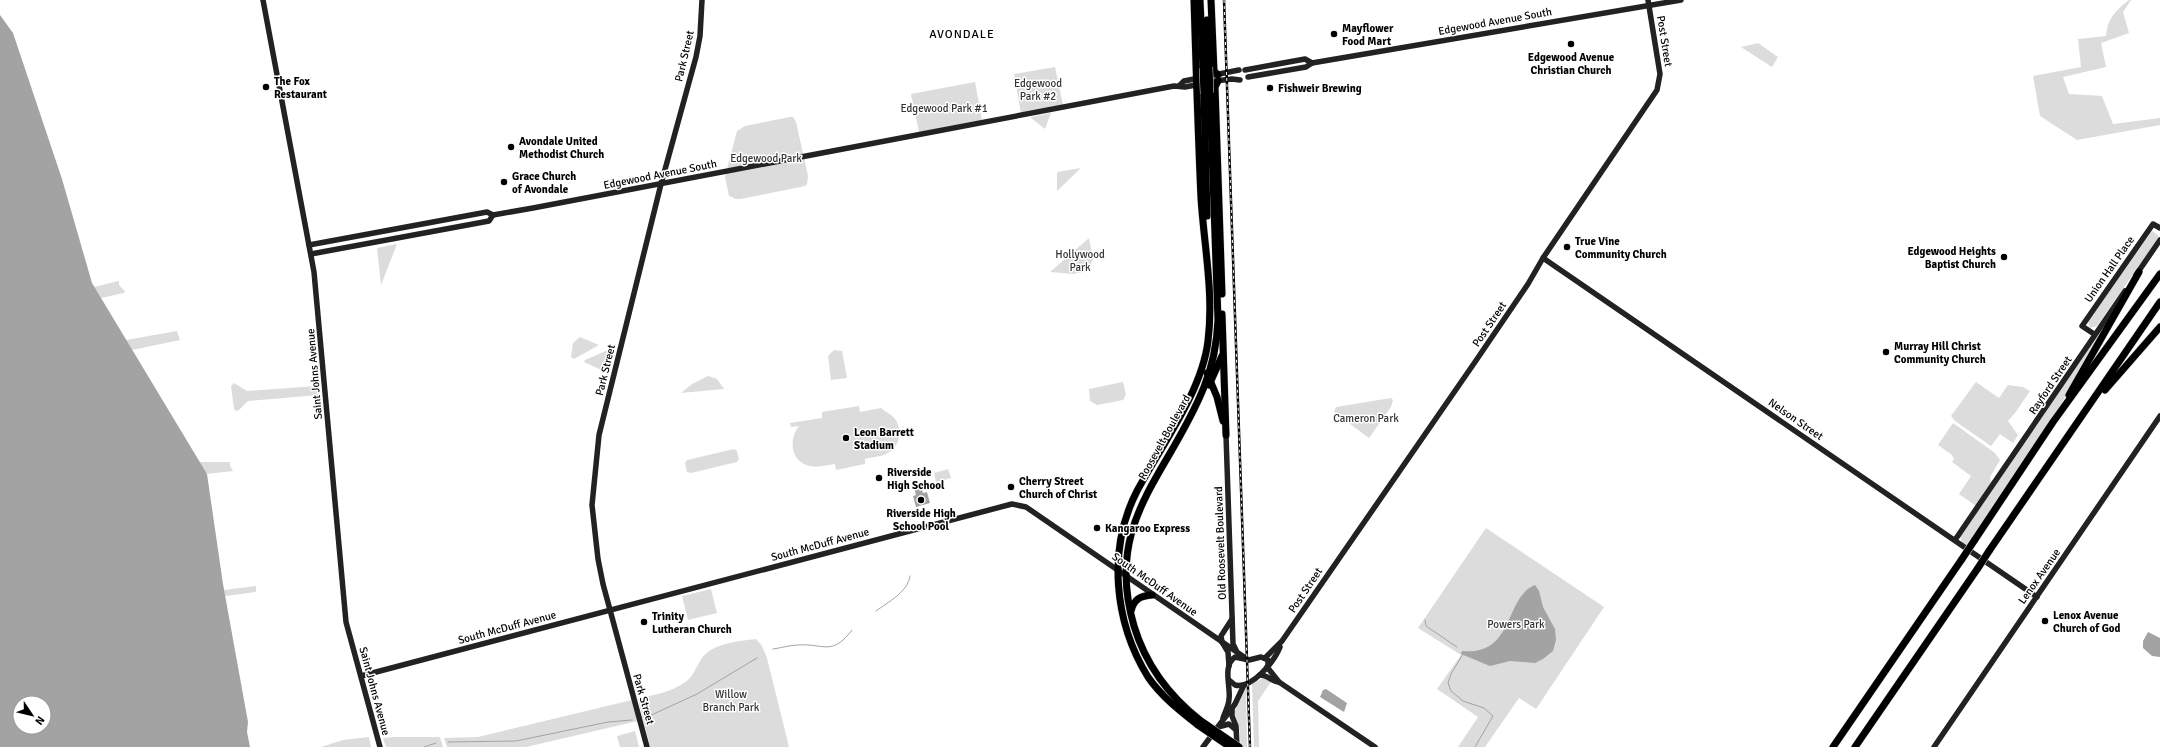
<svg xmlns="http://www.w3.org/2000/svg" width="2160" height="747" font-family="Signika,sans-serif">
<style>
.green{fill:#dcdcdc}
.water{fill:#a3a3a3;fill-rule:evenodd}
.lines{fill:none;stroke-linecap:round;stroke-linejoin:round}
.stream{stroke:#a3a3a3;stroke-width:1}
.highway-casing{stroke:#dbdbdb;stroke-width:8}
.secondary{stroke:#222;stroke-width:5.5}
.highway{stroke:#000;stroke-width:7}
.rail-casing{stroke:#000;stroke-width:2.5}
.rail{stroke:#fff;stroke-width:1;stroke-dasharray:3;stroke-linecap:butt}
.highway-bridge-casing{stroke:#dbdbdb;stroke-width:8;stroke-linecap:butt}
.highway-bridge{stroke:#000;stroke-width:7}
.poi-dot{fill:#000;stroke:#fff;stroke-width:1.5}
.labels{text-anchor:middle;stroke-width:3;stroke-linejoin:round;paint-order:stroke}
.street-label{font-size:11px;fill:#000;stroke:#fff}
.poi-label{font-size:11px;font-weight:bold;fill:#000;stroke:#fff;text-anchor:start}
.park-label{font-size:11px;fill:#333;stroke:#fff}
.neighbourhood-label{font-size:12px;letter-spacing:1px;fill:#000;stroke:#fff}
</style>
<rect width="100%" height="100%" fill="#fff"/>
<g class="green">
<path d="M2129,0H2131L2123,12L2129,33L2101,43L2106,67L2063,77L2069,94L2102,96L2113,124L2160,118V125L2077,140L2040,116L2033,76L2081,67L2078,39L2106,36C2107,19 2116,10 2129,0Z"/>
<polygon points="1758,43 1778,57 1772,67 1741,47"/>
<polygon points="1055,67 1063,105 1021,113 1014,74"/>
<polygon points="975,82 982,120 919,132 911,94"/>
<polygon points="1051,113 1045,129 1031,118 1031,117"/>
<polygon points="790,117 793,117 796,122 808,176 807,184 805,186 741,199 736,199 729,196 725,177 737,131 745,126"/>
<polygon points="1081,168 1058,190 1057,190 1057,172"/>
<polygon points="2152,231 2158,235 2158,238 2097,326 2090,328 2088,321"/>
<polygon points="1089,238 1093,259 1090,266 1084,272 1074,274 1050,272"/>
<polygon points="397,244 381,285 377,248"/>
<polygon points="119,281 119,285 125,291 124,293 101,298 94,287"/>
<polygon points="2114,309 2049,426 1970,544 1966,541 1970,544 1968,547 1962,542 1960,536"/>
<polygon points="177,331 180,340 132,350 126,340"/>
<polygon points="580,337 599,345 574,359 571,357 573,343"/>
<polygon points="615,347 608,373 584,362 585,360"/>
<polygon points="834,350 842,351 847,378 831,380 828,356"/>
<polygon points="708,376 717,379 724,389 681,393 692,384"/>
<polygon points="1123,382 1126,395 1123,400 1097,405 1090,401 1089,389"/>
<polygon points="1976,382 1999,398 2008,385 2023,387 2030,391 2015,413 2008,421 2018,435 2013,443 2000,434 1991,446 1955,421 1951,416"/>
<polygon points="234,383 247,391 317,386 318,395 248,401 239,410 236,411 234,409 231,386"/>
<polygon points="1391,398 1393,400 1391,407 1369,438 1334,412 1336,407"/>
<path d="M859,406L860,412L881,408C885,412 892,414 895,419C904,431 899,448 886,454C880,457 872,457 865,459V464L836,470L835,464C827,465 818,468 810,466C791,462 788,440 799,426L791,427L790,423L822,418V412Z"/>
<polygon points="1953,423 1995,453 2000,460 1990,477 1991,484 1976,506 1959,494 1971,476 1952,462 1954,459 1952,455 1938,445"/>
<polygon points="734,449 737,451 739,459 737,462 691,473 687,472 685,463 687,460"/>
<polygon points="199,462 230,462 230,466 233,471 207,474"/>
<polygon points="948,469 951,478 936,482 934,473"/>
<polygon points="1486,528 1604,607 1536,709 1519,698 1485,747 1458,747 1478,717 1437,689 1461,655 1418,628"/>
<polygon points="256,586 256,592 225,596 224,590"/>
<polygon points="711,589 717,613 688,620 682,596"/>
<path d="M756,639L762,646L767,658L789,747H650L638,699C653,695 671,692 684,683C694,677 696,666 702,658C713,643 739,641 756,639Z"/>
<polygon points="1264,678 1271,682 1258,701 1259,747 1254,747 1252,683"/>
<polygon points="1246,688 1247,747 1241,747 1239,726 1234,712"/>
<polygon points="632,700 638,721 526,747 447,747 444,738 478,737"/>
<polygon points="635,731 639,747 620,747 617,736"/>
<polygon points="369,737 371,747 321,747 343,740"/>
<polygon points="393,737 440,737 443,747 386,747 383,738"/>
</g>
<g class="water">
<path d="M0,15L13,33L62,179L92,283L207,474L223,584L248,722L247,732L250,747H0ZM20,703H44V727H20Z"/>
<polygon points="921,486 923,493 927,492 930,503 916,507 913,496 916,495 914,488"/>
<path d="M1535,585L1539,591L1543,607L1555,629L1556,640L1553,651L1543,659L1535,663L1510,661L1490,666L1461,654L1462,651C1515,656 1504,597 1535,585Z"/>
<polygon points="2148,632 2160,638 2160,657 2152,656 2143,648 2143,641"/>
<polygon points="1326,689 1347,703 1344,712 1320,697 1323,690"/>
</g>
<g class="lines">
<g class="stream">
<path d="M876,611C888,602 908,592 910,576"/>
<polyline points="1425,620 1426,626 1457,647"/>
<path d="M773,649C781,648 790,645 798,645C823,643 832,657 852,630"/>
<polyline points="1463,654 1451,674 1448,683 1451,691 1463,701 1484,708 1493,716 1475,747"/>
<polyline points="647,717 697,694 757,658"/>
<polyline points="448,742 516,741 608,722 632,720"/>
<polyline points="424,747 436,743"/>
</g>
<g class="highway-casing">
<g id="highway">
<path d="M1194,0C1196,66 1198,132 1201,198C1204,245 1214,294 1208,341C1202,392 1161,446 1137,491C1107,549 1114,622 1148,677C1161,696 1180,711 1198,725"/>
<polyline points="1200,0 1203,68"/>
<polyline points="1211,0 1214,71 1218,75"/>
<polyline points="1207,20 1209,67"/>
<polyline points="1218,81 1215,87 1222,294"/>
<polyline points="1204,94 1207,216"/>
<polyline points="1222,314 1226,435"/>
<polyline points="1207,373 1217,397 1223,421"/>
<polyline points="1209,385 1222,356"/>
<polyline points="2105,390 2160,327"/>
<polyline points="2069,395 2139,272"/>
<polyline points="1974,541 2053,422 2160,274"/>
<polyline points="1989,551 2160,302"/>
<path d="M1131,611C1134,599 1140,596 1152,595"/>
<path d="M1201,721C1169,696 1146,666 1134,626C1103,520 1169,475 1204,387C1213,365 1217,343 1218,320L1210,93"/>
<polyline points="1833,747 1962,559"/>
<polyline points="1855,747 1978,568"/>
</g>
</g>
<g class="secondary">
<polyline points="263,0 314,272 346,622 380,747"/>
<polyline points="1245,70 1305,59 1312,63"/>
<polyline points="1248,77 1306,67 1312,63 1681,0"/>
<polyline points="1215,81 1232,79 1240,80"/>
<polyline points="1179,86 1184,81 1239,70"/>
<polyline points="309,245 487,212 493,215 533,208 1174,86 1185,87 1201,84"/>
<polyline points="311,254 489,221 493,215"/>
<polyline points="1543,258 2037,597"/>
<polyline points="2136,275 2160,240"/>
<polyline points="2094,334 2082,326 2153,224 2160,228"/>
<polyline points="1226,435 1233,644 1236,650"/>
<polyline points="1955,540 2125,291"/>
<polyline points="1222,642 1221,636 1232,619"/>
<polyline points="1222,642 1228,652 1229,666"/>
<polyline points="1265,658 1282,641 1475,362 1528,284 1543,258 1657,90 1660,74 1648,0"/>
<polyline points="1267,667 1279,682"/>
<path d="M1260,675C1268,675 1272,682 1279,682L1375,747"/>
<polyline points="361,676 1012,504 1026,507 1247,659"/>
<path d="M1229,680L1235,685C1252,689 1274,662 1280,647"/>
<polyline points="1232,708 1232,716 1236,726 1237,747"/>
<path d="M1223,718C1225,712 1229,705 1229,699C1231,687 1222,666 1235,657L1249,660L1261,657L1268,660V666"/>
<polyline points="1218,727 1229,724 1236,730"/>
<polyline points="647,747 603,584 598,559 592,505 599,435 661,184 696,57 700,36 702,0"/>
<polyline points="1203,747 1235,704 1244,685"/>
<polyline points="1934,747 2160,416"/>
</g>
<use href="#highway" class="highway"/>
<g class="rail-casing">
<polyline id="rail" points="1224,0 1250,747"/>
</g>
<use href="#rail" class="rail"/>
<g class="highway-bridge-casing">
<g id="highway-bridge">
<polyline points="1209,67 1210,93"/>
<polyline points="1203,68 1204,94"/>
<polyline points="1962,559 1974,541"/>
<polyline points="1978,568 1989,551"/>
<polyline points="1201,721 1239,747"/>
<polyline points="1198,725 1230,747"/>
</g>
</g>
<use href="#highway-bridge" class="highway-bridge"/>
</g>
<g class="poi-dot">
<circle cx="1334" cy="34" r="4"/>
<circle cx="1571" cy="44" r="4"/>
<circle cx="266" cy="87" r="4"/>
<circle cx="1270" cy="88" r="4"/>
<circle cx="511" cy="147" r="4"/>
<circle cx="504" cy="182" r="4"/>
<circle cx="1567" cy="247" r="4"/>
<circle cx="2004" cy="257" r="4"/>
<circle cx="1886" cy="352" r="4"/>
<circle cx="846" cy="438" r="4"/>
<circle cx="879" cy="478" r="4"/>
<circle cx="1011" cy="487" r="4"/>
<circle cx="921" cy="500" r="4"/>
<circle cx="1097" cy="528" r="4"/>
<circle cx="2045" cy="621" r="4"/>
<circle cx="644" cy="622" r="4"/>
</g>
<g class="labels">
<g class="street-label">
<text transform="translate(1495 21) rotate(-10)" y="4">Edgewood Avenue South</text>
<text transform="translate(1665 41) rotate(81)" y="4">Post Street</text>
<text transform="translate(684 56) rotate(-77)" y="4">Park Street</text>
<text transform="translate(660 174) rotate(-11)" y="4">Edgewood Avenue South</text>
<text transform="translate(2109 269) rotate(-55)" y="4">Union Hall Place</text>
<text transform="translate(1489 324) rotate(-56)" y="4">Post Street</text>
<text transform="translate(605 370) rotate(-76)" y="4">Park Street</text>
<text transform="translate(314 374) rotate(-95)" y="4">Saint Johns Avenue</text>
<text transform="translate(2050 385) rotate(-56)" y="4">Rayford Street</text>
<text transform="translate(1796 419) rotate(35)" y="4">Nelson Street</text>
<text transform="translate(1164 437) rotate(-61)" y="4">Roosevelt Boulevard</text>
<text transform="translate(1220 543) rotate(-92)" y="4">Old Roosevelt Boulevard</text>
<text transform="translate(820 544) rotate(-15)" y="4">South McDuff Avenue</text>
<text transform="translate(2039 576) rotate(-55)" y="4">Lenox Avenue</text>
<text transform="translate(1155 584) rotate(35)" y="4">South McDuff Avenue</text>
<text transform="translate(1305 590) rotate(-56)" y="4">Post Street</text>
<text transform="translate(507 627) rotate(-15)" y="4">South McDuff Avenue</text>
<text transform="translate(375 691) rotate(75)" y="4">Saint Johns Avenue</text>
<text transform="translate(644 699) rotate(74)" y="4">Park Street</text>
</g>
<g class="poi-label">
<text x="1342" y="32">Mayflower<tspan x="1342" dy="13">Food Mart</tspan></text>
<text x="1571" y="61" text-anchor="middle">Edgewood Avenue<tspan x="1571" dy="13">Christian Church</tspan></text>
<text x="274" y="85">The Fox<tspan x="274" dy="13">Restaurant</tspan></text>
<text x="1278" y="92">Fishweir Brewing</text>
<text x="519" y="145">Avondale United<tspan x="519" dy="13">Methodist Church</tspan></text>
<text x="512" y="180">Grace Church<tspan x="512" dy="13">of Avondale</tspan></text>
<text x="1575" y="245">True Vine<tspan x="1575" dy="13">Community Church</tspan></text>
<text x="1996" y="255" text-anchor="end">Edgewood Heights<tspan x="1996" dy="13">Baptist Church</tspan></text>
<text x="1894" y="350">Murray Hill Christ<tspan x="1894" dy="13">Community Church</tspan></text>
<text x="854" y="436">Leon Barrett<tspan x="854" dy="13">Stadium</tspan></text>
<text x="887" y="476">Riverside<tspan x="887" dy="13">High School</tspan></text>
<text x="1019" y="485">Cherry Street<tspan x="1019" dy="13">Church of Christ</tspan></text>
<text x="921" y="517" text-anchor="middle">Riverside High<tspan x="921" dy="13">School Pool</tspan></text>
<text x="1105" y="532">Kangaroo Express</text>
<text x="2053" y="619">Lenox Avenue<tspan x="2053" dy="13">Church of God</tspan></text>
<text x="652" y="620">Trinity<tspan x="652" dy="13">Lutheran Church</tspan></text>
</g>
<g class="park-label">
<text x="1038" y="87">Edgewood<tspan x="1038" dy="13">Park #2</tspan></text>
<text x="944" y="112">Edgewood Park #1</text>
<text x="766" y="162">Edgewood Park</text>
<text x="1080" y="258">Hollywood<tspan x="1080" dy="13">Park</tspan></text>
<text x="1366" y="422">Cameron Park</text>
<text x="1516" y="628">Powers Park</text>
<text x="731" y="698">Willow<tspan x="731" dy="13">Branch Park</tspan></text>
</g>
<g class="neighbourhood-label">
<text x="962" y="38">AVONDALE</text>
</g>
</g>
<g transform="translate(32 715) rotate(125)"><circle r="19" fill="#ffffff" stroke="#999999"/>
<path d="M0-3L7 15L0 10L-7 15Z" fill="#000000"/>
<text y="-6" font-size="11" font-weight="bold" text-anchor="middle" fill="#000000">N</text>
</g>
</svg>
